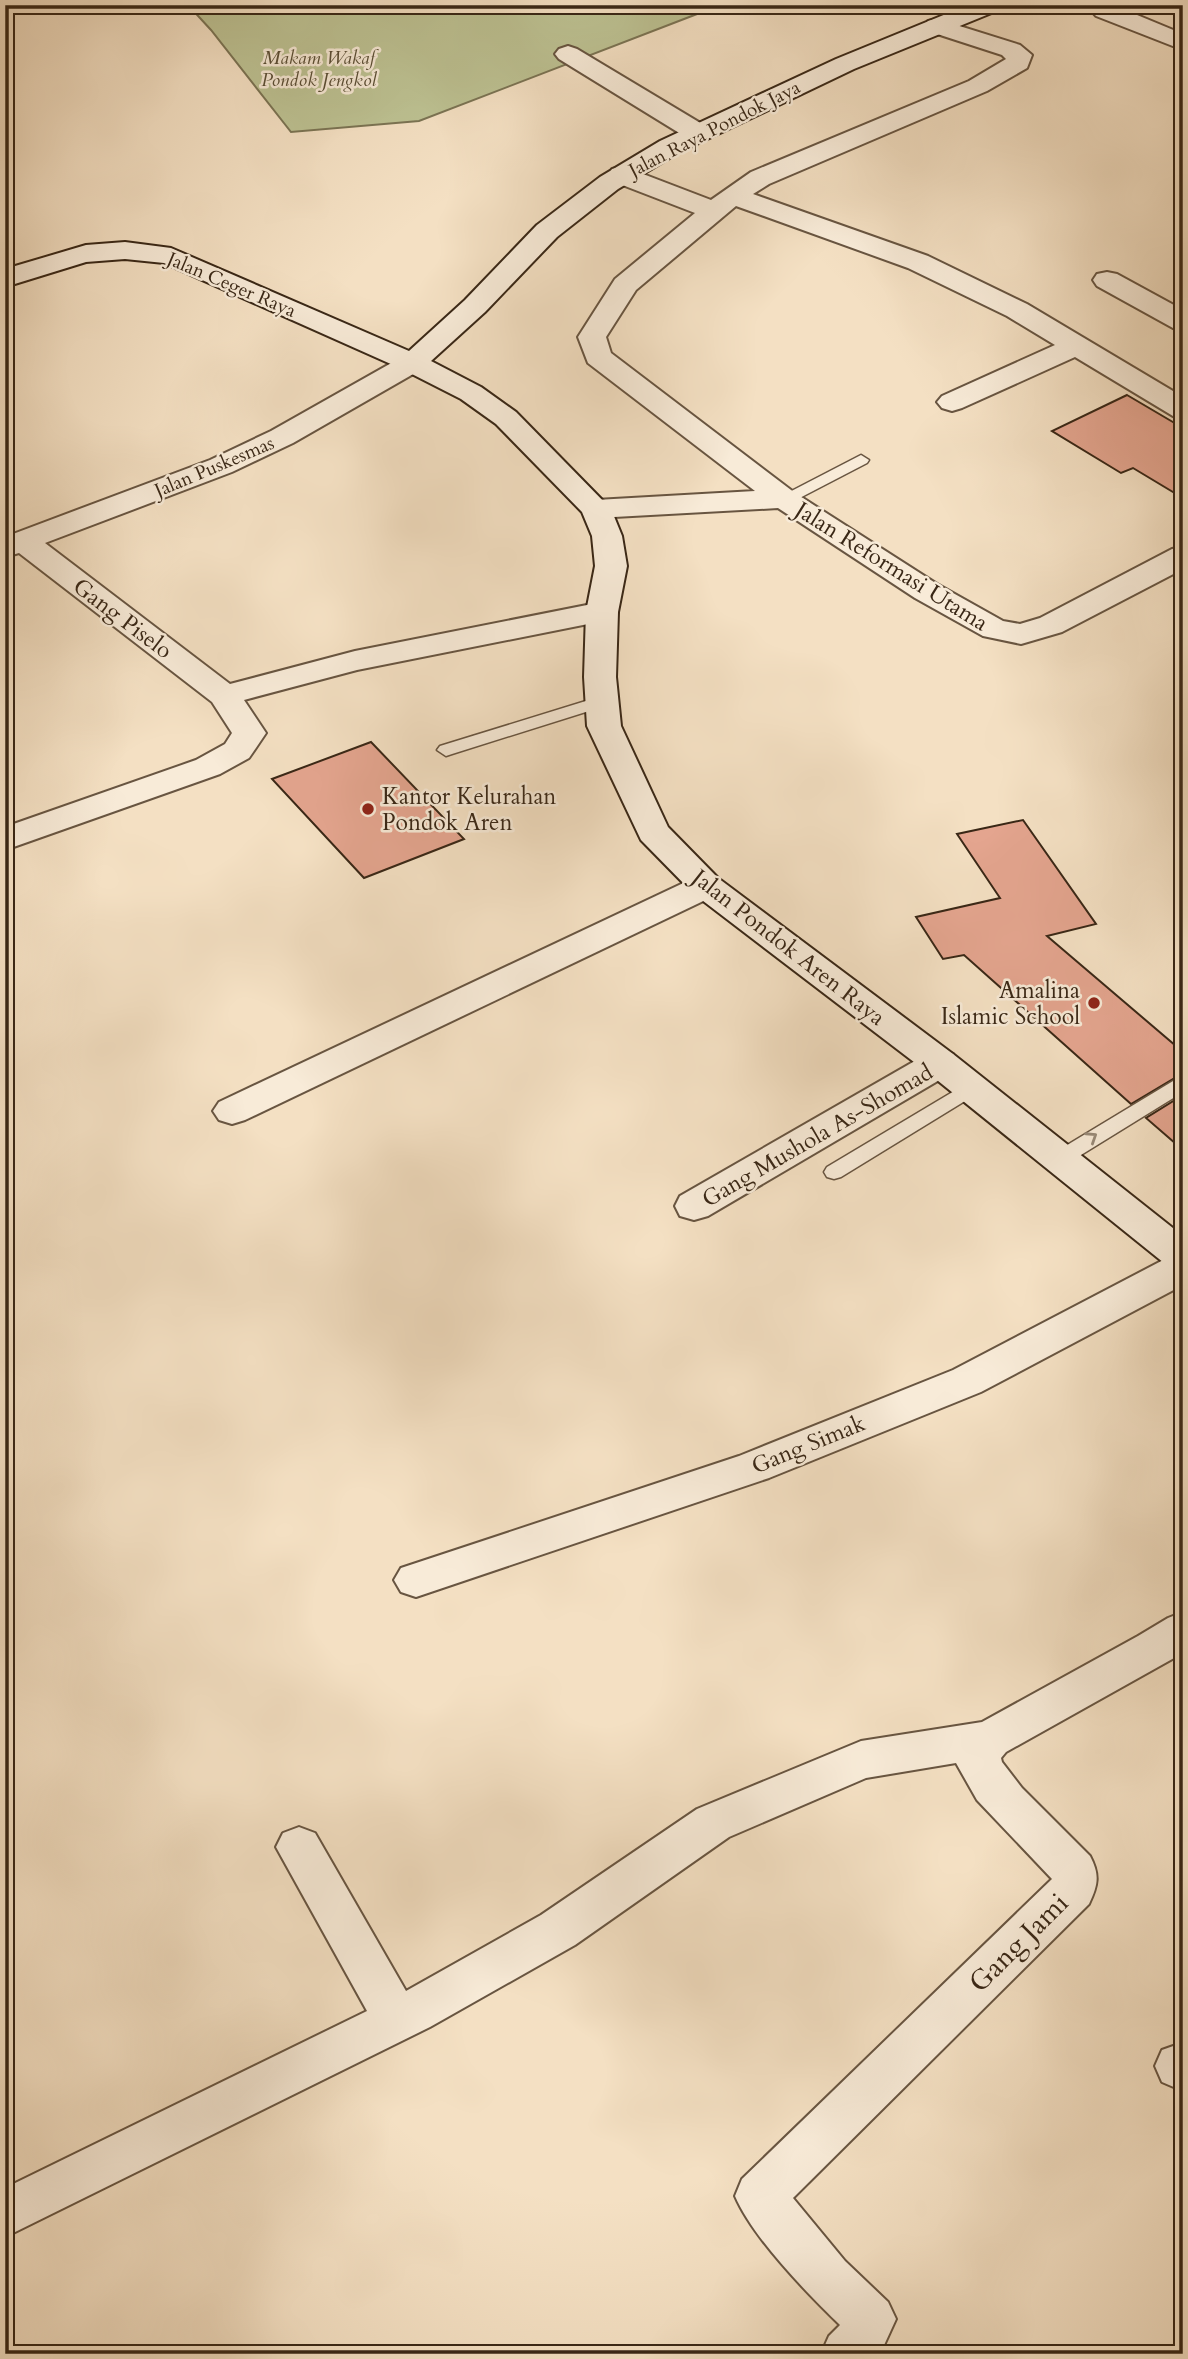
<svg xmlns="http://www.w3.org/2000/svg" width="1188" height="2359" font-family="Cardo,serif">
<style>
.green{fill:#bdc293;stroke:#7b7454;stroke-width:2}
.building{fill:#e4a58f;stroke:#392716;stroke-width:2}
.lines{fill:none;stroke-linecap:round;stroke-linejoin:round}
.lane-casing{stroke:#685541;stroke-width:3}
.street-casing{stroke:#685541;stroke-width:4}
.secondary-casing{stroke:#392716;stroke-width:4}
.lane{fill:#f8ebd8;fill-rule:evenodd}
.street{fill:#f8ebd8;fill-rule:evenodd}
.secondary{fill:#f8ebd8;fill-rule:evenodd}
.oneway{stroke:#988977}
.poi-dot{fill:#8f2418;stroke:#f8ebd8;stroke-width:2.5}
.labels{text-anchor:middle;stroke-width:5;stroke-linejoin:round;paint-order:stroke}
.far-park-label{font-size:19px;font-style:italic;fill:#5a4e35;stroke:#f8ebd8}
.far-street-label{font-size:19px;fill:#392716;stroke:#f8ebd8}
.street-label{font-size:23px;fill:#392716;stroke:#f8ebd8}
.poi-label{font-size:23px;fill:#392716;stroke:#f8ebd8;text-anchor:start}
.near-street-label{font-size:28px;fill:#392716;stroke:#f8ebd8}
</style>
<rect width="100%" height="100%" fill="#f4e0c3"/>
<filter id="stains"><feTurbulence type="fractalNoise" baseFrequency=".00286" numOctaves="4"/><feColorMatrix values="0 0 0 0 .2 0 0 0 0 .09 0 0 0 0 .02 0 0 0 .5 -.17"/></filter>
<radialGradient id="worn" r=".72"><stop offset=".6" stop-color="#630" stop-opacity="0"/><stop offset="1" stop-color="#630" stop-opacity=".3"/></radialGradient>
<polygon class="green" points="188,5 706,5 710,9 419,121 291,132 211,30"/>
<g class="building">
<polygon points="1127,395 1183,428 1183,498 1133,468 1121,473 1052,431"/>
<polygon points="371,742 464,839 364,878 272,779"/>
<polygon points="1023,820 1096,924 1047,936 1183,1052 1183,1073 1131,1104 964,955 943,959 916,917 1000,898 957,834"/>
<polygon points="1183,1095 1183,1150 1146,1118"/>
</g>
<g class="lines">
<g class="lane-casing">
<g id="lane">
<polygon points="861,455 869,460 867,463 790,503 778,503 776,499"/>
<polygon points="602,696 608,697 611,701 608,705 452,754 446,756 437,750 440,746"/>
<polygon points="1183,1075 1183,1092 1068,1163 1061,1165 1054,1163 1051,1158 1054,1153"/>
<polygon points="971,1081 978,1083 981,1088 978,1093 841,1177 834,1179 827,1177 824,1172 827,1167"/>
</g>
</g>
<g class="street-casing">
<g id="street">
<polygon points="1086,5 1113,5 1183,34 1183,50 1096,16"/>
<polygon points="937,19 1020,45 1032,55 1027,68 987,91 769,184 753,194 928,256 1027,304 1183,397 1183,419 1173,416 1075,357 962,408 952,411 942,408 937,402 942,396 1055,345 1007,316 908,268 736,206 636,290 606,337 611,353 795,493 937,584 1003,621 1020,624 1040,618 1172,549 1183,547 1183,569 1062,632 1021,644 983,636 915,598 778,508 596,518 585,516 581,509 585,502 596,500 755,491 588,363 578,337 615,279 695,213 612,181 608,175 612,169 621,167 630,169 711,200 751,172 969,81 1006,59 1002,55 928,31 925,26 928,21"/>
<polygon points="568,46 577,49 707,127 711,133 707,139 698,141 689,139 559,59 555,54 559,49"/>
<polygon points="1107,272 1117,274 1183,310 1183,330 1173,328 1097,286 1093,280 1097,274"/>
<polygon points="412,354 422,357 426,363 422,369 293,443 232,472 45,543 230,684 355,651 602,602 613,605 618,612 613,619 357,670 244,700 266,733 249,758 220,774 5,850 5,827 196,760 225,744 232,733 212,702 19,553 5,557 5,537 210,460 271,431 402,357"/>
<polygon points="706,875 718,878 724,886 718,894 245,1120 232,1124 219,1120 213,1111 219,1102 694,878"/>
<polygon points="940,1050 953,1054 959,1063 953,1072 708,1216 694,1220 680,1216 675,1206 680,1196 927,1054"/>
<polygon points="1183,1253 1183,1285 981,1392 769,1478 416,1597 401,1592 394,1580 401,1568 739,1456 953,1370 1169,1257"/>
<path d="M1183,1612V1653L1006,1752L1001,1758L1002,1762L1022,1788L1090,1856C1100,1875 1098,1885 1089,1904L793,2198L845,2261L888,2302L896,2319L880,2354H821L829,2336L840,2325C807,2293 753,2238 735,2196L742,2179L1052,1879L977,1800L956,1763L866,1778L729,1837L575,1945L430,2027L5,2237V2188L367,2011L276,1847L283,1833L299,1827L315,1833L406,1991L541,1915L697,1809L861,1741L982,1722L1138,1636L1168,1618Z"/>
<polygon points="1179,2044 1183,2045 1183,2091 1162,2082 1155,2066 1162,2050"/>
</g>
</g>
<g class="secondary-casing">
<polygon id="secondary" points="968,5 1002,5 999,10 854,69 678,153 618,189 557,237 485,312 431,361 481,387 516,412 611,509 622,536 627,566 618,612 616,677 621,726 668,827 718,878 953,1054 1183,1236 1183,1271 1169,1267 927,1072 694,894 641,840 587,726 584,677 586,612 595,566 592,536 582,512 496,424 461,399 402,369 164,263 125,259 86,262 5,287 5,269 86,245 125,242 171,248 409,351 465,300 537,225 600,177 660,141 836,59"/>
</g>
<use href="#lane" class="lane"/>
<use href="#street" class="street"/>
<use href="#secondary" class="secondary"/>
</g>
<defs><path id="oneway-chevron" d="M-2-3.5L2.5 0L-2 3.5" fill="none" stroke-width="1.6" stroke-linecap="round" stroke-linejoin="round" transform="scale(1.75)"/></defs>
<use class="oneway" href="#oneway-chevron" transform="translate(1092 1137) rotate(-33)"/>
<g class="poi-dot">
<circle cx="368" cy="809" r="7"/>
<circle cx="1094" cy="1003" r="7"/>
</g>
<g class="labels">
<g class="far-park-label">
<text x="319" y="64">Makam Wakaf<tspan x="319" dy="22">Pondok Jengkol</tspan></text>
</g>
<g class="far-street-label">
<text transform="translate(714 128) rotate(-27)" y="7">Jalan Raya Pondok Jaya</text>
<text transform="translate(232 284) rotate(23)" y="7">Jalan Ceger Raya</text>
<text transform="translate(214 466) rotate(-23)" y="7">Jalan Puskesmas</text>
</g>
<g class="street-label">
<text transform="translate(892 566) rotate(32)" y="8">Jalan Reformasi Utama</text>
<text transform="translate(123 618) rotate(37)" y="8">Gang Piselo</text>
<text transform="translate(789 947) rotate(38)" y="8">Jalan Pondok Aren Raya</text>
<text transform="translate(817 1135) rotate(-30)" y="8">Gang Mushola As-Shomad</text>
<text transform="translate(808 1444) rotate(-22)" y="8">Gang Simak</text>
</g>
<g class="poi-label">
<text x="382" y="804">Kantor Kelurahan<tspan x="382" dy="26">Pondok Aren</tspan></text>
<text x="1080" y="998" text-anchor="end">Amalina<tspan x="1080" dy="26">Islamic School</tspan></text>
</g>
<g class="near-street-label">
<text transform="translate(1018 1942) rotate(-45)" y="10">Gang Jami</text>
</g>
</g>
<rect width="1188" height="2359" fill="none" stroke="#f4e0c3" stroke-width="28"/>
<rect x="7" y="7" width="1174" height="2345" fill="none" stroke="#392716" stroke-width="3.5"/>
<rect x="14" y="14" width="1160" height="2331" fill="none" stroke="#392716" stroke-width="2"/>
<rect width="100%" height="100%" filter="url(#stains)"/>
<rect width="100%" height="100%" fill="url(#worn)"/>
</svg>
